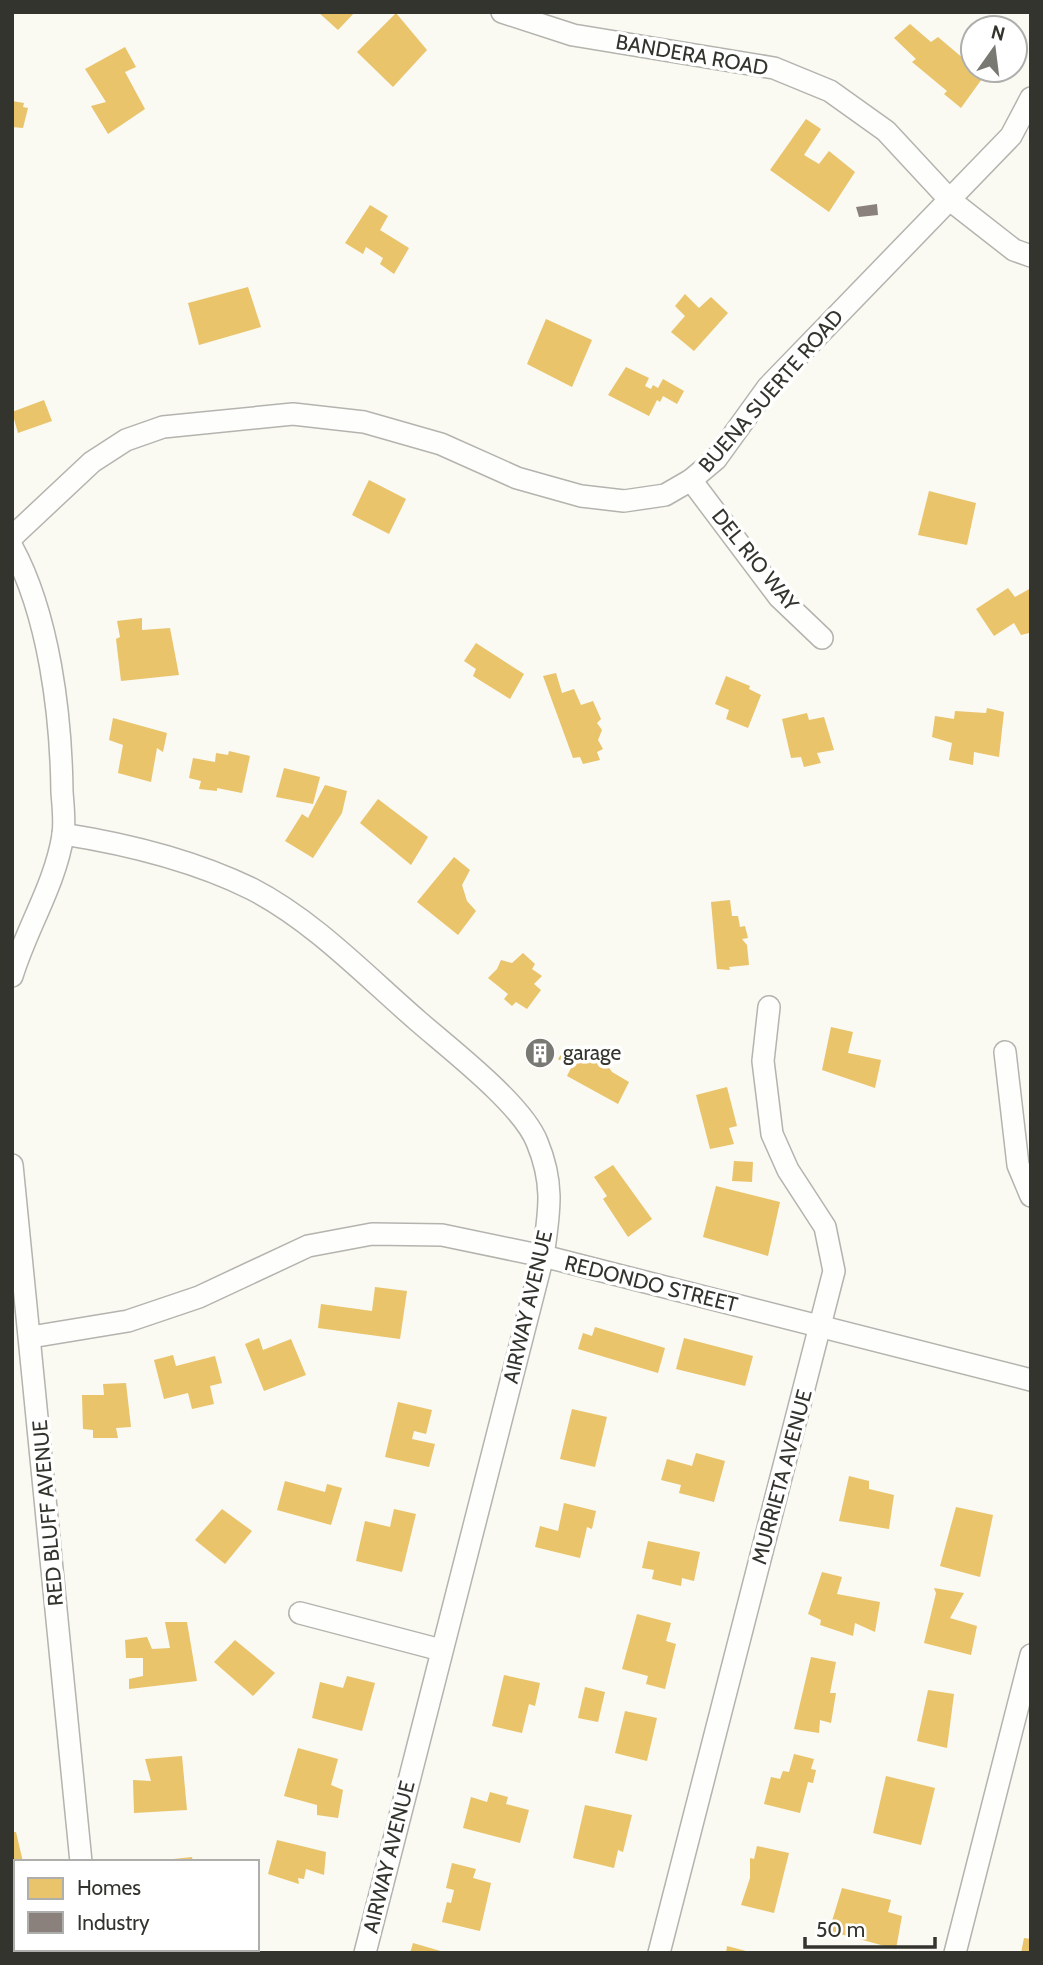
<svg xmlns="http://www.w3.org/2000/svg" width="1043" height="1965" font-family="Cabin,sans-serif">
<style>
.homes{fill:#e9c46a}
.industry{fill:#8a817c}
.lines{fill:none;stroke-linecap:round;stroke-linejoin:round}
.minor-casing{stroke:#b4b3ae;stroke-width:24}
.minor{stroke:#fefefd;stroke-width:21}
.labels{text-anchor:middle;stroke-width:7;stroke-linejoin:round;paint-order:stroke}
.street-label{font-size:21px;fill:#34342f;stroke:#fff}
.poi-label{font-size:21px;fill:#34342f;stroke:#fff;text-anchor:start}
</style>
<rect width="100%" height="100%" fill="#faf9f2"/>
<g class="homes">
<polygon points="318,12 355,12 338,30"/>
<polygon points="396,13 427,50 393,87 357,52"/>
<polygon points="910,24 931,42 938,37 984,76 961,108 944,94 947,91 912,62 916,59 894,38"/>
<polygon points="125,47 136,67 125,72 145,109 108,134 91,106 106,102 85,69"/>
<polygon points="12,101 24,103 23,107 28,108 23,128 12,127"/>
<polygon points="806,119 821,129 804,155 819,164 829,151 855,172 829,212 770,170"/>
<polygon points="370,205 388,216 380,230 409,248 394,274 380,264 383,258 366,247 363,254 345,243"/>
<polygon points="248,287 261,327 199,345 188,303"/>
<polygon points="685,294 699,308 711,297 728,313 694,351 671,332 685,316 675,306"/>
<polygon points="546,319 592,340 572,387 527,364"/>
<polygon points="626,367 649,378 645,386 651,389 653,385 658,388 663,379 684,391 677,404 663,396 660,402 657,400 649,416 608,395"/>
<polygon points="44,400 52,421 18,433 12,412"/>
<polygon points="369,480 406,499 389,534 352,515"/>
<polygon points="929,491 976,503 967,545 918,535"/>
<polygon points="1008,588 1015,597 1031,588 1031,636 1029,633 1021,635 1014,623 994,636 976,609"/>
<polygon points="142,618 142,630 170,628 179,675 121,681 116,639 120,637 117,621"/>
<polygon points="476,643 524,674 510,699 473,676 476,669 464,661"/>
<polygon points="556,673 562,693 574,689 581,705 593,701 601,719 597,723 602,730 598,740 603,749 597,752 600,760 583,764 580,757 573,758 543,676"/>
<polygon points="726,676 750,686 749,689 761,695 748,728 726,719 729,710 715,704"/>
<polygon points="987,708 1004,712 999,757 974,752 973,765 949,760 952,743 932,737 935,716 954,719 955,711 986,713"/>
<polygon points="807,713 809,720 824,717 834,750 817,753 821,763 804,767 801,757 791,758 782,719"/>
<polygon points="113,718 167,733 163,752 157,748 151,782 118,773 123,745 109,740"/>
<polygon points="229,751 250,756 242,793 217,788 217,791 199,789 201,781 189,778 193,758 215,762 216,753 228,755"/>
<polygon points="284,768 320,777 313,804 276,797"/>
<polygon points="325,785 347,791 342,813 313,858 285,841 302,814 308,818"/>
<polygon points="378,799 428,837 411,865 360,823"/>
<polygon points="454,857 470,870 462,885 467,901 476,911 458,935 417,902"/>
<polygon points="730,900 732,916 738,916 740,927 745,926 748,938 742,939 747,945 749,965 729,967 730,970 717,969 711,902"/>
<polygon points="523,953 535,964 532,969 542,976 534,984 541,990 527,1009 516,1002 512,1006 504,999 508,994 488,978 497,969 501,960 512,963"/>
<polygon points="831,1027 853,1032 848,1053 881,1060 875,1088 822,1070"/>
<polygon points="541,1044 546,1050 540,1055 535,1048"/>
<polygon points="566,1047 578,1053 580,1049 605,1062 612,1072 629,1082 618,1104 567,1076 571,1068 558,1059"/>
<polygon points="727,1087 737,1126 729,1128 734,1144 710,1149 696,1095"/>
<polygon points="734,1161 753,1162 752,1182 732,1181"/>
<polygon points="613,1165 652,1219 628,1237 603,1199 607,1196 594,1177"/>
<polygon points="716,1186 780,1202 768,1256 703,1237"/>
<polygon points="375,1287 407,1291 400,1339 318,1328 321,1304 372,1311"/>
<polygon points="595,1327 665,1348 658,1373 578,1349 583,1333 592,1336"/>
<polygon points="259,1338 263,1350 291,1339 306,1375 264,1391 245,1344"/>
<polygon points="684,1338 753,1356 745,1386 676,1369"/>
<polygon points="173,1355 176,1366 215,1356 222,1383 210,1386 214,1404 192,1409 188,1393 164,1399 154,1360"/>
<polygon points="126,1383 131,1427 116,1428 118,1438 93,1438 93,1430 83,1429 82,1395 104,1395 103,1384"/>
<polygon points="398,1402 432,1410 426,1434 414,1431 412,1439 435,1444 429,1467 385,1457"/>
<polygon points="572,1409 607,1417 595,1467 560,1459"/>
<polygon points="696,1453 725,1461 714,1502 679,1493 681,1485 661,1480 667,1459 692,1466"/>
<polygon points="849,1476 869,1481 869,1489 894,1495 889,1529 839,1521"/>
<polygon points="285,1481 325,1492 327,1484 342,1488 331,1525 277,1510"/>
<polygon points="564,1503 596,1511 592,1529 587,1527 580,1558 535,1547 540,1526 558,1531"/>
<polygon points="956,1507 993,1515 980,1577 940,1566"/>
<polygon points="222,1509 252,1531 225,1564 195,1540"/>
<polygon points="394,1509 416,1514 402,1572 356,1561 365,1521 390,1527"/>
<polygon points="648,1541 700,1552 694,1581 682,1578 681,1586 652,1579 654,1570 642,1568"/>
<polygon points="822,1572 842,1577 837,1594 880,1602 875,1632 855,1623 853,1636 820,1625 821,1620 808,1614"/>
<polygon points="934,1588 964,1593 950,1618 977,1626 971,1655 924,1643 936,1593"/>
<polygon points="637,1614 671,1623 666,1641 676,1644 665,1689 646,1684 648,1676 622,1669"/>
<polygon points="165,1622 187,1622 197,1681 129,1689 129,1679 143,1676 143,1658 126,1658 125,1640 147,1637 152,1649 170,1648"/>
<polygon points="235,1640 275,1673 253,1696 214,1662"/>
<polygon points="811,1657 836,1662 830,1693 836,1693 831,1723 820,1720 819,1733 794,1729"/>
<polygon points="504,1675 540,1683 535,1706 529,1704 522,1733 492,1726"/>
<polygon points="347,1676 375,1683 362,1731 312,1718 320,1682 343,1688"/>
<polygon points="585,1687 605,1692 598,1722 578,1718"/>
<polygon points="928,1690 954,1694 947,1748 917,1741"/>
<polygon points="625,1711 657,1718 647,1761 615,1753"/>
<polygon points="298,1748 338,1759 331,1785 343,1790 338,1818 317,1815 317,1805 284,1796"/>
<polygon points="794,1754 814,1759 811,1769 816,1770 813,1783 808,1782 800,1813 764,1804 771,1777 780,1779 783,1771 789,1772"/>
<polygon points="182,1756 187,1810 134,1813 133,1780 151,1781 145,1759"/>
<polygon points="886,1776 935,1788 921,1845 873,1833"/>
<polygon points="490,1792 508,1797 506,1804 529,1810 520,1843 463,1828 471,1797 487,1802"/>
<polygon points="585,1805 632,1815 623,1852 618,1850 614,1868 573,1858"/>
<polygon points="12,1832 16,1832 23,1862 16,1862 16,1870 12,1870"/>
<polygon points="277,1840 326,1852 324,1875 306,1869 304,1879 298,1878 299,1884 268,1874"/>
<polygon points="757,1846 789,1853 774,1913 741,1905 750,1878 750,1858 754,1859"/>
<polygon points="192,1857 193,1862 164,1862 164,1860"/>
<polygon points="452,1863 476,1869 473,1878 491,1883 480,1931 442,1922 447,1902 451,1903 454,1890 446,1888"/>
<polygon points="842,1888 891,1900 888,1912 902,1916 896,1949 829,1931"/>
<rect x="12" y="1925" width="4" height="25"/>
<polygon points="1024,1938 1031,1939 1031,1953 1021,1953"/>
<polygon points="413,1943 444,1952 444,1953 410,1953"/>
<polygon points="727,1946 750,1952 750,1953 726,1953"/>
</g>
<polygon class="industry" points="877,204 878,215 859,217 856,207"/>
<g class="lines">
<g class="minor-casing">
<g id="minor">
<polyline points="502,12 573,35 774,68 830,91 886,131 950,200 1014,250 1031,256"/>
<polyline points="691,480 779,597 822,638"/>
<polyline points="12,537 92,462 126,440 163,427 293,414 364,422 441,444 517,478 581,496 624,501 665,495 691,480 716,459 768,387 1011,136 1031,98"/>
<path d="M12,547C49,615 61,714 62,792C63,806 65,821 63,835C55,885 27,927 12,976"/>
<path d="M63,834C127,844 193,860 252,889C314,921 366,976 418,1021C450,1049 522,1104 537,1142C555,1185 549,1213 543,1256L365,1953"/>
<polyline points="1005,1052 1018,1165 1031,1196"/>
<polyline points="12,1165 81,1862"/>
<polyline points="31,1337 128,1321 199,1297 308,1246 372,1234 442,1235 543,1256 1031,1380"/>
<polyline points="300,1613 441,1650"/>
<polyline points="87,1949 87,1953"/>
<polyline points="659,1953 834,1271 825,1227 788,1170 772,1134 763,1061 769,1007"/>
<polyline points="955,1953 1031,1655"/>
</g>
</g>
<use href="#minor" class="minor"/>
</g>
<defs>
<g id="building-disc" transform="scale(1.575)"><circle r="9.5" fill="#797973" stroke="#fff"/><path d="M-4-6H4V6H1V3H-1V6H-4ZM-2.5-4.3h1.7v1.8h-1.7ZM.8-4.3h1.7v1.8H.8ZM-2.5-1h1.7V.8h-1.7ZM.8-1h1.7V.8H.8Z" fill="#fff"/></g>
</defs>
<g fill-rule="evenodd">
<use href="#building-disc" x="540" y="1053"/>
</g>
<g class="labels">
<g class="street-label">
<text transform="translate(692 55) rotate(10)" y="7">BANDERA ROAD</text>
<text transform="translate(771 391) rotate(-49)" y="7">BUENA SUERTE ROAD</text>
<text transform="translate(755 560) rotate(51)" y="7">DEL RIO WAY</text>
<text transform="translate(651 1284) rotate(14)" y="7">REDONDO STREET</text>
<text transform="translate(528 1307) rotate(-77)" y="7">AIRWAY AVENUE</text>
<text transform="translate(782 1477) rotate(-75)" y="7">MURRIETA AVENUE</text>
<text transform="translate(48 1513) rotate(-95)" y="7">RED BLUFF AVENUE</text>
<text transform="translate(389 1857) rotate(-76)" y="7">AIRWAY AVENUE</text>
</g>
<g class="poi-label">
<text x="563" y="1060">garage</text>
</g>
</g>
<rect width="1043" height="1965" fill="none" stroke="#34342f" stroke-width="28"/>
<rect x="14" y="1860" width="245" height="91" fill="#ffffff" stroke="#aeaeac" stroke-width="2"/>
<rect x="28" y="1878" width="35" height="21" fill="#e9c46a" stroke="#aeaeac" stroke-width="2"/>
<text x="77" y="1895" font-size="21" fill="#34342f">Homes</text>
<rect x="28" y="1912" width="35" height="21" fill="#8a817c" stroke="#aeaeac" stroke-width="2"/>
<text x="77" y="1930" font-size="21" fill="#34342f">Industry</text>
<g transform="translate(994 49) rotate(14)"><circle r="33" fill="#ffffff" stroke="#aeaeac" stroke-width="2"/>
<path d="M0-5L12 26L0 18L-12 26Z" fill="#797973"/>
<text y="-10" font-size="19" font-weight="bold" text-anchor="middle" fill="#34342f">N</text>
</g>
<path d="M805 1937v10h130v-10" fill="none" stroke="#34342f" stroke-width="3.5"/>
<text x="816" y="1937" font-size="21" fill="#34342f" stroke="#ffffff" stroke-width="5" paint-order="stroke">50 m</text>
</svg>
